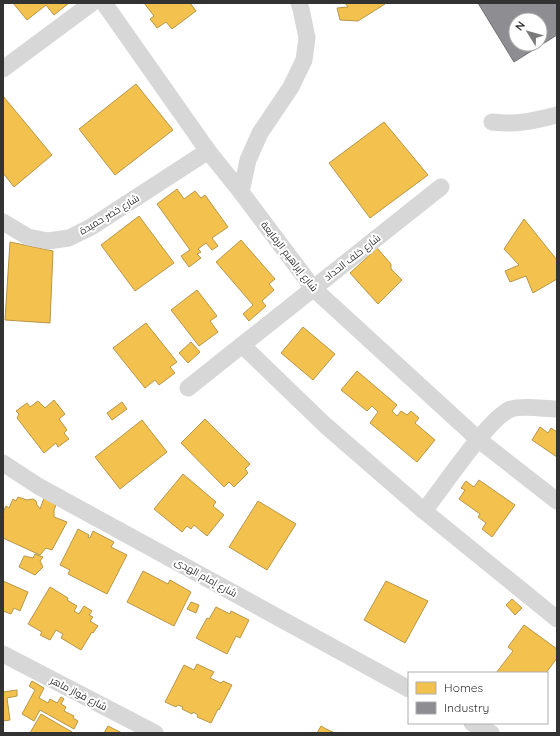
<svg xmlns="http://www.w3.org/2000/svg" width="560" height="736" font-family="Quicksand,Cairo,sans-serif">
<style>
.homes{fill:#f2c14e;stroke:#b99646}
.industry{fill:#8d8d92;stroke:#727276;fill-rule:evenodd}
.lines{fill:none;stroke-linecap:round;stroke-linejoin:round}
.minor{stroke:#d7d7d7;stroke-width:17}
.labels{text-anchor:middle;stroke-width:4;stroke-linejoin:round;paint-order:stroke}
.street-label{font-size:10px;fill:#333;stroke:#fff}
</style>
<rect width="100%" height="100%" fill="#fff"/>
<g class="homes">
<polygon points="13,3 69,3 54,15 46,5 27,20"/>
<polygon points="144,3 190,3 196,11 172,29 166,22 157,28 150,19 154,16"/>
<polygon points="345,3 384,3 385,4 358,21 340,20 337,8 348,7"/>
<polygon points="136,84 173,130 115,175 79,129"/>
<polygon points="3,96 52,155 14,187 3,173"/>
<polygon points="384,122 428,175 370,218 329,163"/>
<polygon points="177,189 184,199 195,191 201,198 205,195 228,227 212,238 218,246 212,250 206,243 198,249 201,252 197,254 201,258 189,267 181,256 190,250 157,204"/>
<polygon points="139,216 174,263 135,291 101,245"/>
<polygon points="524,219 557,260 557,279 533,293 526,276 510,282 505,271 519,265 504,249"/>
<polygon points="241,240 275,279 269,284 274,290 262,301 266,306 249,321 243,314 253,305 216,262"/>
<polygon points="10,242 53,251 50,323 5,320"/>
<polygon points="377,248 391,264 391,269 402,280 378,304 350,273"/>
<polygon points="197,290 217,316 210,321 218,332 199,346 171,310"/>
<polygon points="146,323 177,362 170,367 175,373 159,385 155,380 145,388 113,348"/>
<polygon points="303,327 335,354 313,380 281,353"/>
<polygon points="191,342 200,352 188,363 179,353"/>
<polygon points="357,371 397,405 392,411 397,416 401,411 407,415 411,411 419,418 415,423 435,440 417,462 370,423 378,412 372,406 367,411 341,390"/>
<polygon points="54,400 65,414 59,419 67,430 64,433 69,439 58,447 56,443 44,453 17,418 19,414 16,411 27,403 30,407 38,401 45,408"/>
<polygon points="122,402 127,409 112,420 107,413"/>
<polygon points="205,419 250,464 245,469 248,473 234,487 229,482 224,487 181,443"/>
<polygon points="142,420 167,452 120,489 95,457"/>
<polygon points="540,427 548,433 551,428 557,432 557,457 532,440"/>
<polygon points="183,474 216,502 213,506 224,515 207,536 194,525 191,529 187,526 182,532 154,509"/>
<polygon points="479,480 515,505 492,537 482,529 486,523 478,517 480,514 459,499 465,490 461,488 466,481 474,487"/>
<polygon points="18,497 27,500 33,499 36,501 37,505 40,509 44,498 56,505 54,510 54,517 67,522 52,550 46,548 40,555 3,538 3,520 4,517 3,517 3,512 6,506 9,508 13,499 16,501"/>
<polygon points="258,501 296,524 267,570 229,547"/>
<polygon points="78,529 89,535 88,537 90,538 93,531 114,542 111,547 127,555 107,594 68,574 70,570 60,565"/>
<polygon points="35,554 43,557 40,561 43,567 35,575 19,567 24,556 33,558"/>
<polygon points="143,571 168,584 170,580 191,592 174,626 127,602"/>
<polygon points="3,581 28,592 20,611 14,608 11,614 3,611"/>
<polygon points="386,581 428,601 405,643 364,620"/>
<polygon points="50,587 68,598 67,600 77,606 74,611 79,614 84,606 92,611 89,615 93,617 90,621 98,626 93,633 92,632 81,650 61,638 63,634 56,630 50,640 40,635 42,632 28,624"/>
<polygon points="512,599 522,608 515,615 506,605"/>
<polygon points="191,602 199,605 196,613 187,609"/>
<polygon points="216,607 230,614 231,611 249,620 240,638 236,636 227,654 196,638 207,618 209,619"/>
<polygon points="524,625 557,649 557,658 546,673 496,673 513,651 508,647"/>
<polygon points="197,664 214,672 210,678 221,683 223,681 232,685 219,710 218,709 211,723 197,717 198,715 193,712 192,714 182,709 183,707 178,705 176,707 165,702 184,665 194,670"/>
<polygon points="32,681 44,688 39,698 48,703 50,699 57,703 61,697 64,699 61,704 66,707 64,711 74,716 73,718 78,721 74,729 40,710 34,721 22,714 35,690 29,686"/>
<polygon points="17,690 17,696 7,698 10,720 3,721 3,692"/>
<polygon points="41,714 72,732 71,733 30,733"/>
<polygon points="108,726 122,733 104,733"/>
<polygon points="321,726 326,729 335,733 317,733"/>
</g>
<path class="industry" d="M478,3H557V35L514,62ZM516,20H540V44H516Z"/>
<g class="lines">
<g class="minor">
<polyline points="104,3 208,151 241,192 313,288 479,440 557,501"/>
<polyline points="3,69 92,3"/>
<path d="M492,122C517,125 533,121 557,115"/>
<polyline points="241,192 248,160 260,133 291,87 304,60 307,38 301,9 299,3"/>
<polyline points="3,222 28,237 48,241 69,238 91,227 208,151"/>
<polyline points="242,345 325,425 424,511 557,619"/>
<polyline points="188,388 441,187"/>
<polyline points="3,463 38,486 409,689"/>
<path d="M424,511C441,490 489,417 511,409C523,405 545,409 557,409"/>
<polyline points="3,654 155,733"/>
<polyline points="472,723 491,733"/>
</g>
</g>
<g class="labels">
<g class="street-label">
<text transform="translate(109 214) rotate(-31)" y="4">شارع خضر حميدة</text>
<text transform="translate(290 256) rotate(52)" y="4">شارع إبراهيم الرفايعة</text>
<text transform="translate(352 257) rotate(-38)" y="4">شارع خلف الحداد</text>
<text transform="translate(206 577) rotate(29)" y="4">شارع إمام الهدى</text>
<text transform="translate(79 693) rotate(27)" y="4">شارع فواز ماهر</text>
</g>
</g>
<rect width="560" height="736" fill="none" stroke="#333333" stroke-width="8"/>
<rect x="408" y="672" width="140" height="52" fill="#ffffff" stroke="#adadad"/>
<rect x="416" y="682" width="20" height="12" fill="#f2c14e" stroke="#adadad"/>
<text x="444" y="692" font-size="12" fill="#333333">Homes</text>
<rect x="416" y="702" width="20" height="12" fill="#8d8d92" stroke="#adadad"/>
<text x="444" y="712" font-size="12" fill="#333333">Industry</text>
<g transform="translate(528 32) rotate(307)"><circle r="19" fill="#ffffff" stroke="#adadad"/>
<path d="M0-3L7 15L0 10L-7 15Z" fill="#7a7a7a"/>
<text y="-6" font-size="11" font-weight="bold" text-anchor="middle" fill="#333333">N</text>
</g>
</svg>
